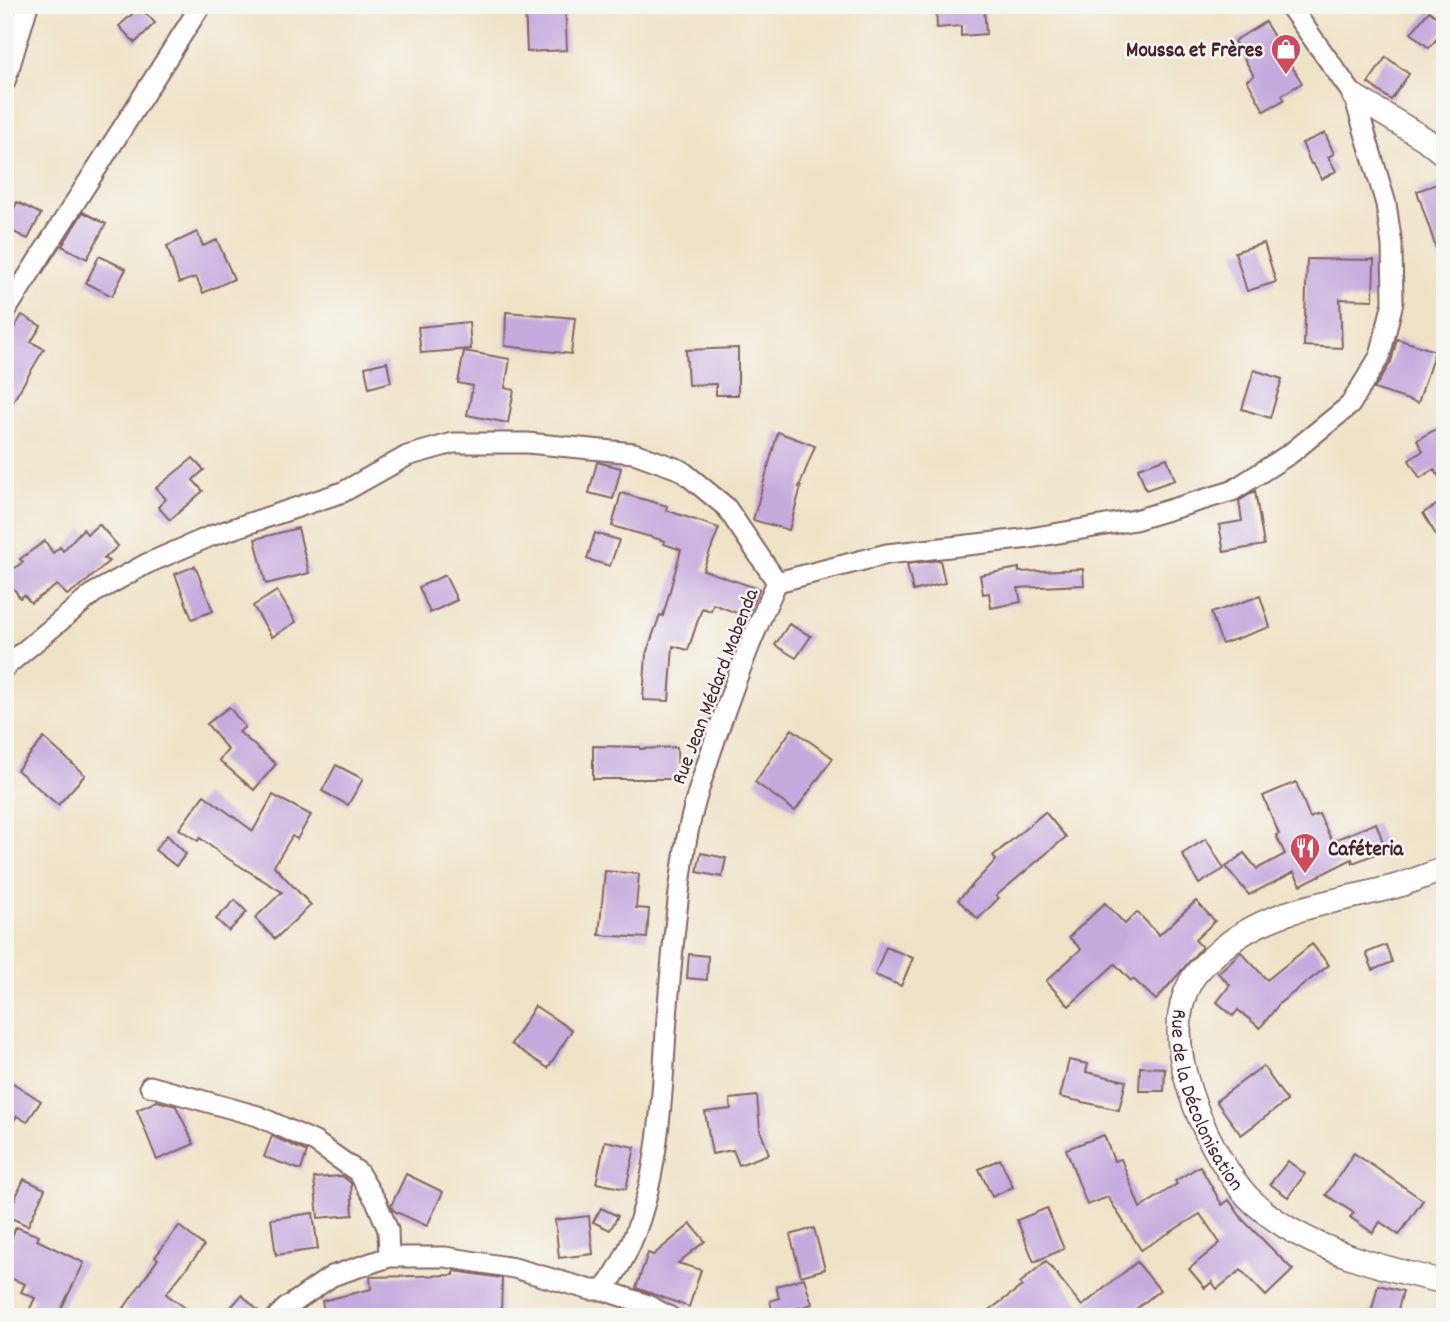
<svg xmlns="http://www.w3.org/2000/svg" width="1450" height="1322" font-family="Dekko,sans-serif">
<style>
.building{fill:#c5aade}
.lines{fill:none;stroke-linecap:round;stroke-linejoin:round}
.minor-casing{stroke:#846462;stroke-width:23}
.tertiary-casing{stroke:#846462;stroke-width:26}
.minor{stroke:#fff;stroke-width:19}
.tertiary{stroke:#fff;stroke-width:23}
.labels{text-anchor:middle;stroke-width:5;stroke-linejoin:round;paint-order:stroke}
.poi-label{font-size:21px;font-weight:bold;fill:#4a1f2b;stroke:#f6f6f2;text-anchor:end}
.street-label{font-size:21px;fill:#4a1f2b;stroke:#f6f6f2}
</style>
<rect width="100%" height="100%" fill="#f6f6f2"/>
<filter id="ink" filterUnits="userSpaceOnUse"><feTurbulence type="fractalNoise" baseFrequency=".0143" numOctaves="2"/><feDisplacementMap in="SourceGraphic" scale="14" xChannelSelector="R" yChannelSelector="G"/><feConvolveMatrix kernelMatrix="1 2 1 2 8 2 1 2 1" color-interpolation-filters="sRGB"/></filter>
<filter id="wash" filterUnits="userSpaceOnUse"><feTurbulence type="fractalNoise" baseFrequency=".00686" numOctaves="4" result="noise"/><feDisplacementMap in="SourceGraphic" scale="28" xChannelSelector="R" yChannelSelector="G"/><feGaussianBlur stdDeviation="1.57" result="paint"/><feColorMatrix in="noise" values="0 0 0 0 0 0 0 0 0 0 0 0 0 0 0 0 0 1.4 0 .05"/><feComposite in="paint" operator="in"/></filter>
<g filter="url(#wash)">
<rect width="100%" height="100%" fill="#efe3c7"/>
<g id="blocks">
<g class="building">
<polygon points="525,5 565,5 567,50 527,52"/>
<polygon points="936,5 984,5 986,34 961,36 961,26 937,28"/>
<polygon points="140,7 155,23 135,43 119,26"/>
<polygon points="1429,11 1445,24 1445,29 1429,48 1411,33"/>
<polygon points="1265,22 1302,83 1282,95 1284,100 1264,111 1247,80 1254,76 1234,41"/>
<polygon points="1386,57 1409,74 1391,100 1368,83"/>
<polygon points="1325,133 1334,154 1328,157 1336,171 1322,179 1313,164 1311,164 1302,143"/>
<polygon points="1445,181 1445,266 1442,266 1417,191"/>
<polygon points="17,202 41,214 28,239 5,228"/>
<polygon points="83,212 106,224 87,259 62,246"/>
<polygon points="197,232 203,246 217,240 234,279 203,293 196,277 179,283 167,246"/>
<polygon points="1264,243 1276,282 1247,291 1235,252"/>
<polygon points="99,256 126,269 112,296 86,283"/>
<polygon points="1307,259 1374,260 1373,300 1340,299 1342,348 1304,346"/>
<polygon points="506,312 575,318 571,354 505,346"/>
<polygon points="22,315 41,326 31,342 44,349 5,415 5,343"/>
<polygon points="469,322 471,349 421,353 418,327"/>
<polygon points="1397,339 1435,351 1418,403 1374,389 1391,362"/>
<polygon points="738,348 738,395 716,395 716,384 688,385 686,350"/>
<polygon points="464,351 510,359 505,388 514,390 508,423 467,415 473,386 458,383"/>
<polygon points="387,362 391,382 369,388 365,367"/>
<polygon points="1254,370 1282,379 1270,418 1242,409"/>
<polygon points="1445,424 1445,487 1434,469 1420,478 1409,460 1423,451 1417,440"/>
<polygon points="778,432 815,446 799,487 801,487 789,530 753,520"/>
<polygon points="193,458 204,470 193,480 203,491 170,520 158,507 166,499 156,488"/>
<polygon points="1167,458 1175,480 1146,490 1138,468"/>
<polygon points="597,462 621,468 613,499 589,493"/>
<polygon points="1255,491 1264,545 1224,552 1219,525 1242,521 1239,501"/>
<polygon points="621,493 667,506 666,510 719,528 703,570 759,589 747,617 713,604 711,611 702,608 688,650 673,646 669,701 643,700 646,654 660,615 663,616 681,550 664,544 665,541 612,526"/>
<polygon points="1445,500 1445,550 1423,513"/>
<polygon points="99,524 118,546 104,559 109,561 87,581 67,595 57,585 31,603 24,595 20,598 5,575 23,562 20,559 45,541 53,553 60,547 63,551 83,529 87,534"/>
<polygon points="298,528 309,573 266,584 255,539"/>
<polygon points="595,533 619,540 610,566 587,559"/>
<polygon points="940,560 945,583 913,591 907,564"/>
<polygon points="195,566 213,611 192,619 175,574"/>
<polygon points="1019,568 1019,572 1083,569 1084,585 1018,588 1021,602 991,608 989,593 983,594 980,575"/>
<polygon points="445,575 457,600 430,613 419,587"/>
<polygon points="277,591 296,622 272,637 253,606"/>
<polygon points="1260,596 1270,627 1222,644 1211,613"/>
<polygon points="789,624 811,636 796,658 775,645"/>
<polygon points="229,707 245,727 239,732 276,764 254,790 219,760 228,750 207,724"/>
<polygon points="792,729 833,758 795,811 755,782"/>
<polygon points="44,738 85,775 58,805 17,770"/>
<polygon points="593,746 640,747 640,749 677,747 678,779 593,779"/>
<polygon points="336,765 363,779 348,805 322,791"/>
<polygon points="1296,782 1310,818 1319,814 1332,841 1376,823 1386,850 1353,863 1352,859 1301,885 1294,872 1249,895 1226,867 1244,853 1257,869 1285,854 1276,835 1279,834 1263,796"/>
<polygon points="204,795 253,831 273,795 311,815 297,839 292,836 274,866 311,905 275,939 255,918 282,892 222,855 200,838 198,841 179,829"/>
<polygon points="1045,812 1066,837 996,896 999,898 978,919 958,900 996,860 993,856"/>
<polygon points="167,835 186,854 176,866 155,850"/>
<polygon points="1206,839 1224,869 1199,884 1182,854"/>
<polygon points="701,853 726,858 722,877 697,872"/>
<polygon points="605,871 639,874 636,908 649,909 647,938 599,935"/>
<polygon points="235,900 247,912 229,931 216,919"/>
<polygon points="1196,901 1215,921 1195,940 1202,947 1156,1000 1133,979 1131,981 1115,964 1069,1006 1046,981 1081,949 1069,937 1105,903 1125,924 1137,912 1159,935"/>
<polygon points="1312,944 1329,965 1280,1003 1260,1028 1238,1010 1233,1016 1217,1002 1230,985 1218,973 1241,952 1267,980"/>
<polygon points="1386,945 1392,962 1373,970 1366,953"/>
<polygon points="886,947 913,958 901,986 875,975"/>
<polygon points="689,954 708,956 707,980 687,978"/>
<polygon points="535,1006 572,1030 548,1068 511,1044"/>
<polygon points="1069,1060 1088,1064 1086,1072 1126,1081 1119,1110 1060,1097"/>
<polygon points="1263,1066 1287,1101 1241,1135 1216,1101"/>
<polygon points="1140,1067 1165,1068 1164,1091 1139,1091"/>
<polygon points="5,1078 41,1101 27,1122 17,1116 5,1134"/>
<polygon points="757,1096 760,1130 769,1154 739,1165 733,1150 712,1154 705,1112 731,1109 730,1099"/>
<polygon points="157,1101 176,1106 194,1144 157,1160 137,1110"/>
<polygon points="1104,1135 1114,1161 1121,1159 1140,1208 1177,1184 1175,1181 1200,1166 1222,1205 1229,1200 1243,1220 1293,1270 1266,1296 1241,1270 1217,1289 1212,1282 1205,1288 1189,1269 1220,1243 1200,1214 1141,1250 1108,1197 1087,1205 1066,1149"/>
<polygon points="272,1136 307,1152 301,1170 264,1157"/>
<polygon points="605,1141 635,1147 626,1189 596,1183"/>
<polygon points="1354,1153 1423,1200 1399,1235 1380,1222 1373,1233 1350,1217 1354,1213 1326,1195"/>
<polygon points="1000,1159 1013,1187 992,1197 979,1169"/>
<polygon points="1288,1161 1305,1174 1288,1197 1270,1184"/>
<polygon points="406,1174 443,1192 427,1226 394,1211 391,1206"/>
<polygon points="342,1176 351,1183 353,1215 318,1218 314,1178"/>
<polygon points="24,1179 45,1189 28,1226 7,1216"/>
<polygon points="601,1208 618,1216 610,1230 593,1222"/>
<polygon points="1047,1208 1064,1249 1034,1262 1017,1220"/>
<polygon points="313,1213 318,1249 276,1255 271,1219"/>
<polygon points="589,1216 593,1254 559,1258 555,1220"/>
<polygon points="691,1224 705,1241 678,1263 701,1270 689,1307 636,1288 648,1253 653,1255"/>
<polygon points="179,1226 204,1246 166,1294 198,1317 136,1317 124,1308 158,1259 155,1257"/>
<polygon points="16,1227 39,1236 37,1240 84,1263 57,1317 26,1317 35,1298 21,1292 25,1284 5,1276 5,1252"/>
<polygon points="814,1228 825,1269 801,1276 790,1235"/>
<polygon points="1046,1261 1082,1306 1137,1262 1160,1290 1126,1317 980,1317 1022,1286 1020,1283"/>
<polygon points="454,1271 502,1278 501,1316 479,1314 478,1317 325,1317 322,1301 371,1289 370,1277 454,1275"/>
<polygon points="804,1278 812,1304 774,1315 770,1301 779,1298 776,1286"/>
<polygon points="1378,1285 1403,1291 1396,1317 1370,1317"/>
<polygon points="242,1295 265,1317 222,1317"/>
</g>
</g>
</g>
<g filter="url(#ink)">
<use href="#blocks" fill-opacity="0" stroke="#846462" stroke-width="2"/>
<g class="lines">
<g class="minor-casing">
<g id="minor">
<polyline points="5,82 28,5"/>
<polyline points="5,312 201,5"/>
<polyline points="777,582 887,554 1030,538 1135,520 1232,491 1291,453 1350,405 1380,356 1393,302 1392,245 1386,204 1354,96 1289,5"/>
<polyline points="5,667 94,593 146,564 211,536 343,492 407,456 453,443 527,443 634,453 681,470 726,507 777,582"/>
<polyline points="150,1086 258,1116 315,1142 358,1172 377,1203 388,1230 389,1257"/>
<polyline points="603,1290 645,1304 670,1317"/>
<path d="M277,1317L286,1308L332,1276L389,1257H445L514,1268L591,1290H603C657,1225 661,1113 666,1032C670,976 675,918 683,863C688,820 701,781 715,740C733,686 753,634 777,582"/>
</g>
</g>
<g class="tertiary-casing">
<g id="tertiary">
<polyline points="1354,96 1425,139 1445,155"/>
<path id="s1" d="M1445,869C1430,874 1415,880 1400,885C1338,903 1268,906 1218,952C1209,960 1196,971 1190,983C1158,1041 1204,1143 1241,1189C1251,1202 1264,1212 1277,1221C1323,1253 1390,1270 1445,1282"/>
</g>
</g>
<use href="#minor" class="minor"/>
<use href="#tertiary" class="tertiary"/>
</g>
</g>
<defs>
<g id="shop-pin" transform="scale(1.575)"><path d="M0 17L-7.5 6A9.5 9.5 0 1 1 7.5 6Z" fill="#d1495b" stroke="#f6f6f2"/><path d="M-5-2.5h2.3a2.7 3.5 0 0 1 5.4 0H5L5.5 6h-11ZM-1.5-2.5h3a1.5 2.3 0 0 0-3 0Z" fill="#fff"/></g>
<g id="restaurant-pin" transform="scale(1.575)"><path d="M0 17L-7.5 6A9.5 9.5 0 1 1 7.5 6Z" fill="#d1495b" stroke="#f6f6f2"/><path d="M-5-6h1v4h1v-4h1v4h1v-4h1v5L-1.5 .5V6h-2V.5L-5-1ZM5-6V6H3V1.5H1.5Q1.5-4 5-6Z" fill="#fff"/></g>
</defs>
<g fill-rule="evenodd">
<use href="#shop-pin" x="1286" y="49"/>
<use href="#restaurant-pin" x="1305" y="848"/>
</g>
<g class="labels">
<g class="poi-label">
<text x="1263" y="56">Moussa et Frères</text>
<text x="1328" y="855" text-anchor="start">Caféteria</text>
</g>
<g class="street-label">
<text transform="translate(714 686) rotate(-69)" y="7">Rue Jean Médard Mabenda</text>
<text dy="7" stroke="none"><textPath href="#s1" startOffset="410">Rue de la Décolonisation</textPath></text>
</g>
</g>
<rect width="1450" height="1322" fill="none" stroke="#f6f6f2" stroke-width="28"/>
</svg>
